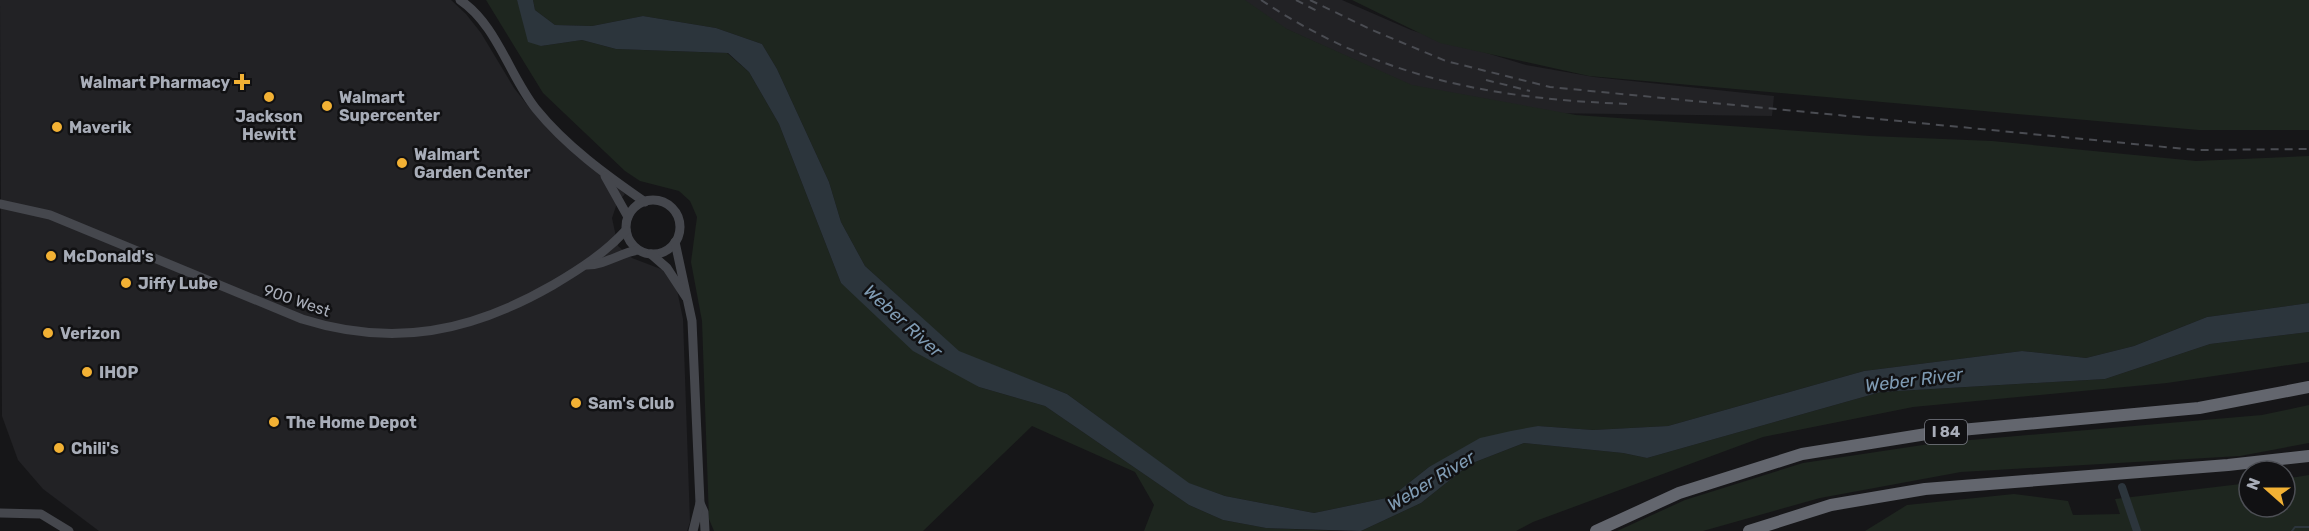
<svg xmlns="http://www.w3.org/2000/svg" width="2309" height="531" font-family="Rubik,sans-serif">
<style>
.built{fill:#222225}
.green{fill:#1e261f}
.water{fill:#2c353c}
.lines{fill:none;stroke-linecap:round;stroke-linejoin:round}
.stream{stroke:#2c353c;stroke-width:2}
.canal{stroke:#2c353c;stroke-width:8}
.secondary{stroke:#45474d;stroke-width:9}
.highway{stroke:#63666e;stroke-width:12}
.rail{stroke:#4a4c52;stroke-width:2;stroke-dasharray:8 6;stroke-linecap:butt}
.poi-dot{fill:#f2b134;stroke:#111113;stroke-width:2}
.labels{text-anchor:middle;stroke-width:5;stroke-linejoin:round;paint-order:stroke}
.shield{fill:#111113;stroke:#7b7e86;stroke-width:1.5}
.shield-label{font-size:15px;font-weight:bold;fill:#a8adb8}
.poi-label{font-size:16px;font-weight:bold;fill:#a8adb8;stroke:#111113;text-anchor:start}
.street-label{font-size:16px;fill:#a8adb8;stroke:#111113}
.water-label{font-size:18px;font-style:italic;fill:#7f9bb3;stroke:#111113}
</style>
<rect width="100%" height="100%" fill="#161618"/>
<g class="built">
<polygon points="0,0 451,0 466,14 481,33 514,88 532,111 625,194 617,203 612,218 618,246 632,258 666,271 676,285 683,319 690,522 687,531 99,531 43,489 18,460 2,416"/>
<polygon points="1240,0 1342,0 1411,30 1526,65 1594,77 1774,96 1772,116 1543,113 1412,86 1284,28"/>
</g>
<g class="green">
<polygon points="486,0 517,0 522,15 541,46 582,40 616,49 727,53 749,72 779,124 841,283 979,387 1045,406 1189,505 1223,520 1266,528 1339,531 1144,531 1154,505 1135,472 1032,426 923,531 714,531 709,519 702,321 691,262 697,217 690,201 679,191 640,181 625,171 543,93"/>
<polygon points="533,0 1245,0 1287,29 1412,85 1576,115 1870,136 1992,141 2196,161 2309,156 2309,303 2207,317 2134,346 2086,358 2022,351 1864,371 1668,426 1593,430 1538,426 1429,467 1391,497 1314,513 1225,496 1188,483 1067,394 959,352 865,266 841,222 829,182 777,69 762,44 716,28 643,16 592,26 555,25 535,10"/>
<polygon points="1352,0 2309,0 2309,130 2199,130 1589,76 1440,43"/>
<polygon points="2309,332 2309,362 2167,383 1913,407 1763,437 1533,522 1516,531 1361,531 1421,503 1470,464 1524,443 1623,453 1647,458 1881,392 2105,379 2210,344"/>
<polygon points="2309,405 2309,443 2240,456 1961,472 1820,498 1703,531 1617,531 1685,500 1803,463 1936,443 2262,415"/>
<polygon points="2309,475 2309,531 1865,531 1907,505 2014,494 2068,501 2073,515 2120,514 2115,499 2249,483 2249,507 2285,507 2285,479"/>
</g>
<polygon class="water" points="517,0 533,0 535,10 555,25 592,26 643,16 716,28 762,44 777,69 829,182 841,222 865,266 959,351 1067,394 1189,483 1225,496 1314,513 1391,497 1429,467 1480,438 1511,431 1538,426 1593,430 1668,426 1864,371 2022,351 2086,358 2134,346 2207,317 2309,303 2309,332 2210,344 2105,379 1881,392 1647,458 1623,453 1524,443 1470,464 1421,503 1361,531 1266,528 1223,520 1189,505 1045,406 979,387 913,351 841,283 779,124 749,72 728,53 616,49 582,40 541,46 528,42"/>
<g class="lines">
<polyline class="stream" points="2292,531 2295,527 2309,527"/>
<polyline class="canal" points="2122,487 2137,531"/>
<g class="secondary">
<path d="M460,0C497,25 509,75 536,109C566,146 606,175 645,202"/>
<polyline points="605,176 628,217"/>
<circle cx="653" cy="227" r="27"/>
<path d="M0,204L50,215L302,319C394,348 471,332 553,285C580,269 605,253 626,230"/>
<polyline points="675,242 692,321 700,503 704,512 705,531"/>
<polyline points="651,254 667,268 686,297"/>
<path d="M587,265C605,265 620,253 638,250"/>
<polyline points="0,513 41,514 69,531"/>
<polyline points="693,531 700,503"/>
</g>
<g class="highway">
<polyline points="1596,531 1679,493 1802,454 1939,432 2199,408 2309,387"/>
<polyline points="1749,531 1831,505 1925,489 2228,465 2309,456"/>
</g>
<g class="rail">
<path d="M1261,0C1378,78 1492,99 1630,104"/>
<polyline points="1296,0 1317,11"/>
<polyline points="1310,0 1372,30 1446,61 1550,87 2196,150 2309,149"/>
<polyline points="1486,80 1530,91"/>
</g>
</g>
<g class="poi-dot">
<path d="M239 73h6v6h6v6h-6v6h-6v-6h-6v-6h6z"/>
<circle cx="269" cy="97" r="6"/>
<circle cx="327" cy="106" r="6"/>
<circle cx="57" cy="127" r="6"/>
<circle cx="402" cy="163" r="6"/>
<circle cx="51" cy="256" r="6"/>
<circle cx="126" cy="283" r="6"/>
<circle cx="48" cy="333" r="6"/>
<circle cx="87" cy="372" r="6"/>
<circle cx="576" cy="403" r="6"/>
<circle cx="274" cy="422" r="6"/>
<circle cx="59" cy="448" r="6"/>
</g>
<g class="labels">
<rect class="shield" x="1925" y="420" width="42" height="24" rx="4.5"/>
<g class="shield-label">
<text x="1946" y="437">I 84</text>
</g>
<g class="poi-label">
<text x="230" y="88" text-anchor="end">Walmart Pharmacy</text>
<text x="339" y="103">Walmart<tspan x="339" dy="18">Supercenter</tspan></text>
<text x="269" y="122" text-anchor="middle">Jackson<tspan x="269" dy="18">Hewitt</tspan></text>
<text x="69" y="133">Maverik</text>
<text x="414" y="160">Walmart<tspan x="414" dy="18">Garden Center</tspan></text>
<text x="63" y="262">McDonald's</text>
<text x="138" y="289">Jiffy Lube</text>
<text x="60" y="339">Verizon</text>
<text x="99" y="378">IHOP</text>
<text x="588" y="409">Sam's Club</text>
<text x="286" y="428">The Home Depot</text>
<text x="71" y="454">Chili's</text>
</g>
<g class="street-label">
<text transform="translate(297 300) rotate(19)" y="6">900 West</text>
</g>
<g class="water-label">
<text transform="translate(903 321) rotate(42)" y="6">Weber River</text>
<text transform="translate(1914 380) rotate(-7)" y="6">Weber River</text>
<text transform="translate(1431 481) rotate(-31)" y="6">Weber River</text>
</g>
</g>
<g transform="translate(2267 489) rotate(291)"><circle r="28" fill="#111113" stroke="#4d4f55" stroke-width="1.5"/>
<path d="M0-4.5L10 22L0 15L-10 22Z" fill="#f2b134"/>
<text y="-9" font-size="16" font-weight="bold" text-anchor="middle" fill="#a8adb8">N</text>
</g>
</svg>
